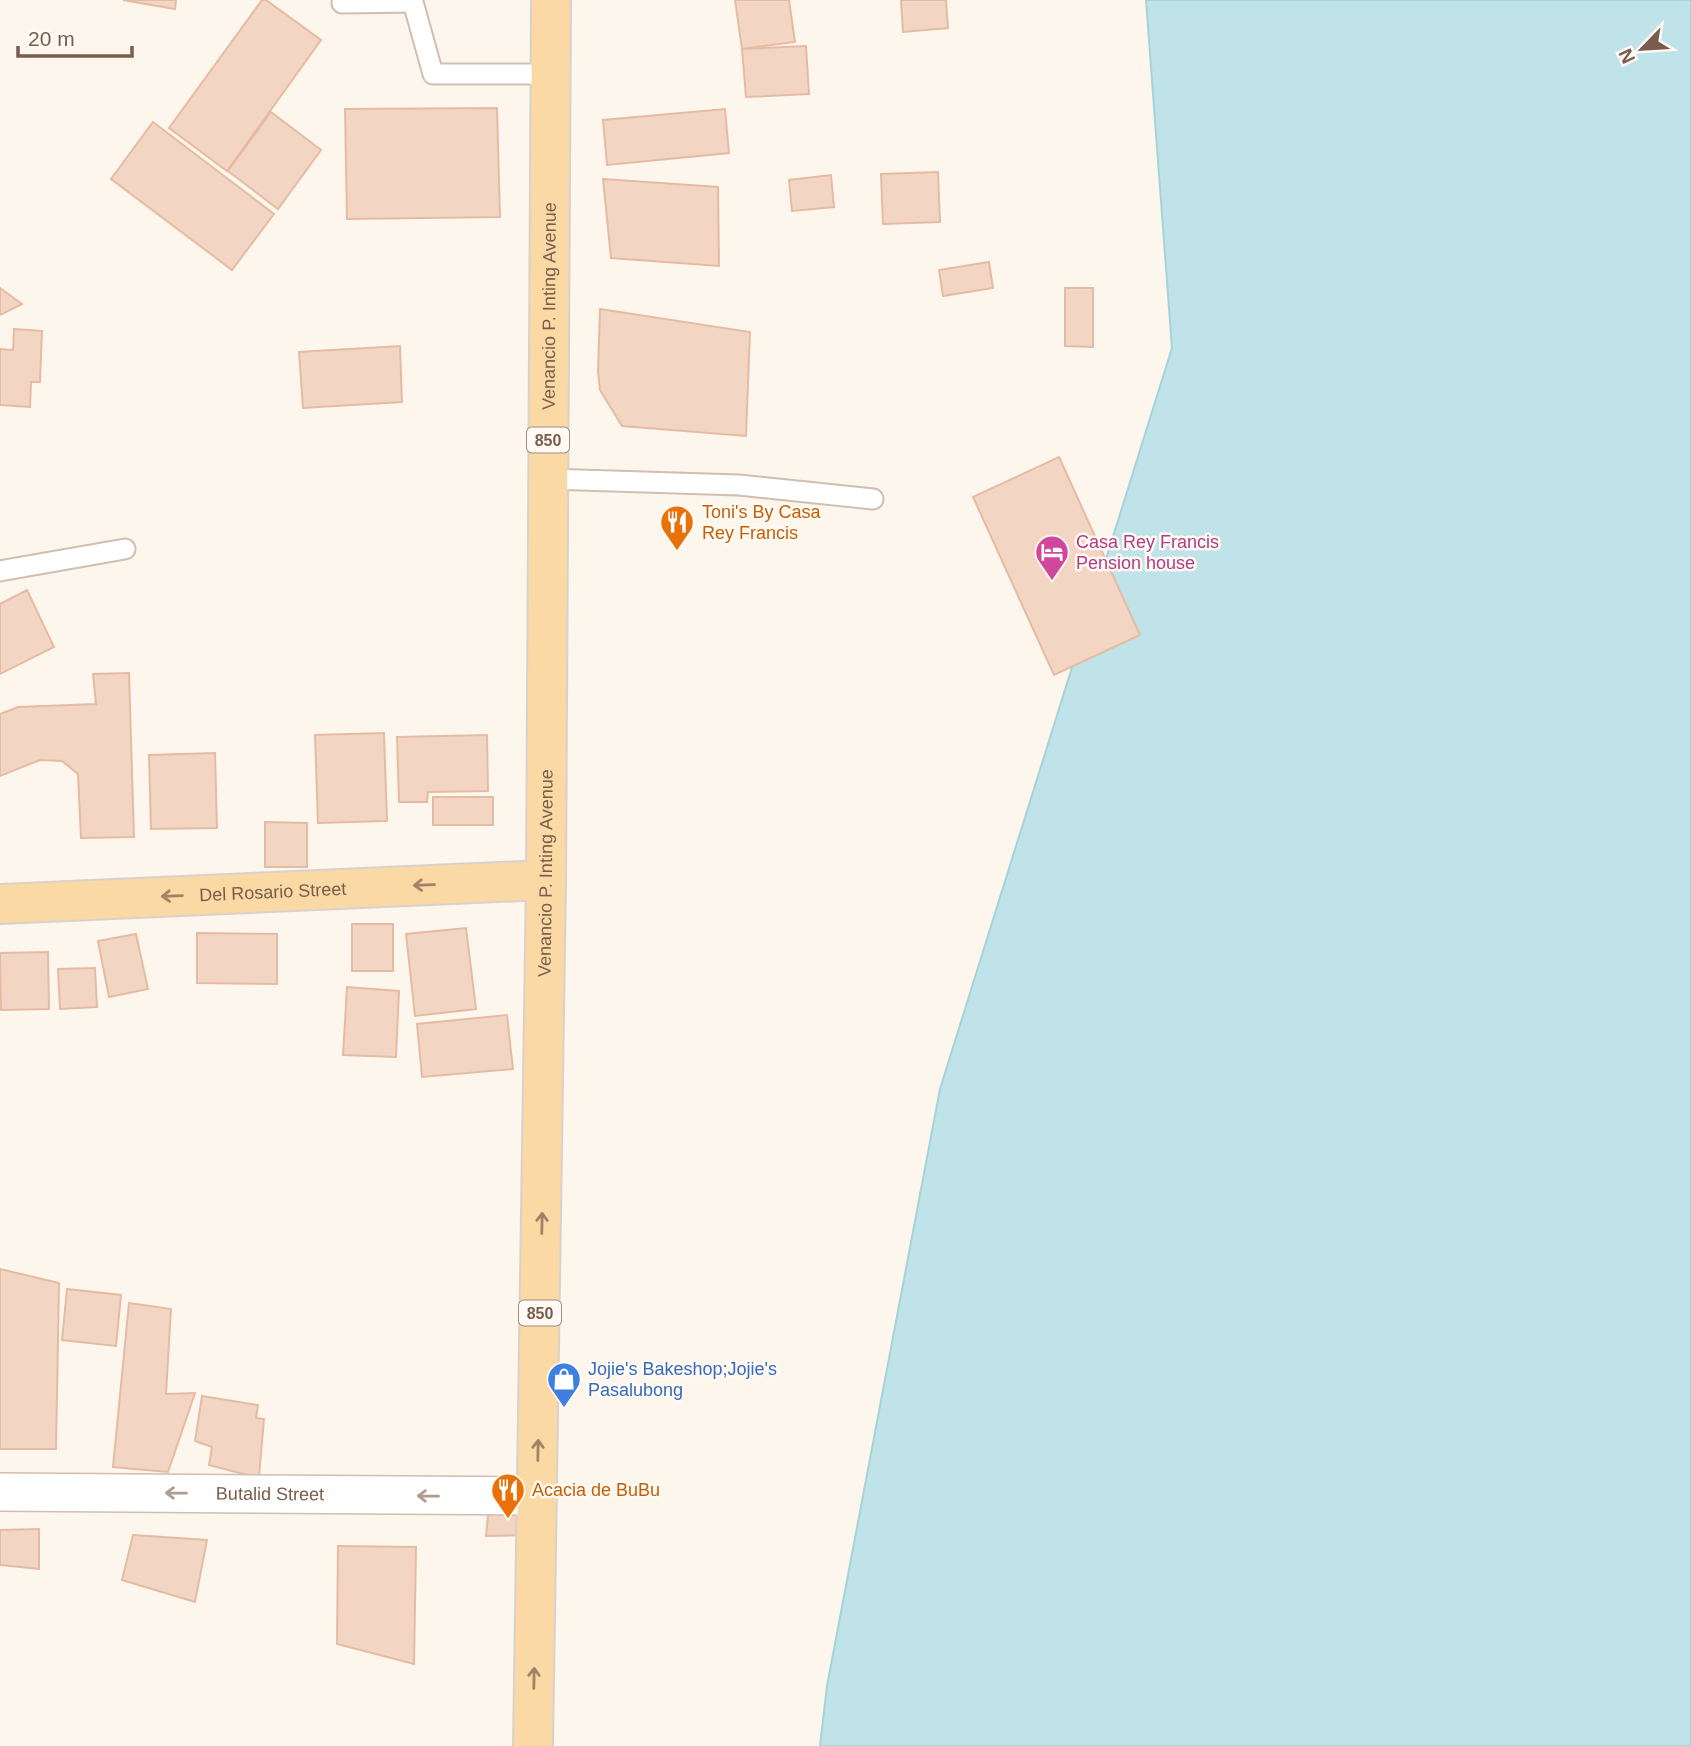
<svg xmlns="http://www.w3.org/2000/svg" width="1691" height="1746" font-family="Arial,sans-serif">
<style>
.water{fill:#bfe3e8;stroke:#a5d3da;stroke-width:2}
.building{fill:#f3d5c3;stroke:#e6bba3;stroke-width:2}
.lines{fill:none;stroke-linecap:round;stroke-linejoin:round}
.lane-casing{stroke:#d1beb0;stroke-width:23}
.street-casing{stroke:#d1beb0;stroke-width:40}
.primary-casing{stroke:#dad1cd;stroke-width:42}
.lane{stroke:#fff;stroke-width:19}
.street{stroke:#fff;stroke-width:37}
.primary{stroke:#fbd9a5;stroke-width:38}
.oneway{stroke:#a18267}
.oneway2{stroke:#af9d94}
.labels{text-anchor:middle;stroke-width:5;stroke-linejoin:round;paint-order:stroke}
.shield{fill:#fffaf3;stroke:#a28b7f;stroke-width:2}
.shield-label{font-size:16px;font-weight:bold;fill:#7a5c4d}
.street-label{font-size:18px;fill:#7a5c4d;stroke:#fffaf3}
.food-label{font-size:18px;fill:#c56008;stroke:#fffaf3;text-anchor:start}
.hotel-label{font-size:18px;fill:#b23c85;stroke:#fffaf3;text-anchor:start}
.shop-label{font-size:18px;fill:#366cbe;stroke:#fffaf3;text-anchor:start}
</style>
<rect width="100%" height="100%" fill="#fdf6ec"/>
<polygon class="water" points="1146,0 1691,0 1691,1746 820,1746 827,1686 940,1089 1172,348"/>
<g class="building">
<polygon points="123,0 176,0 175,9"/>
<polygon points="262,0 266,0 321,40 227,171 169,128"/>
<polygon points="735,0 789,0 795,42 742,49"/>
<polygon points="901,0 946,0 948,28 903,32"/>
<polygon points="806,46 809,94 746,97 742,49"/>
<polygon points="497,108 500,217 347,219 345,109"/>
<polygon points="725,109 729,153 607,165 603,120"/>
<polygon points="271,112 321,150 278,209 228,171"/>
<polygon points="153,122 274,214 232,270 111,179"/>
<polygon points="938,172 940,222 883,224 881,174"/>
<polygon points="831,175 834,207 792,211 789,180"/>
<polygon points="603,179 718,187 719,266 611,258"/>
<polygon points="989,262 993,288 943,296 939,270"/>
<polygon points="0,288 22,304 0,315"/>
<polygon points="1065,288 1093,288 1093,347 1065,346"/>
<polygon points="600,309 750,332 746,436 622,426 600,390 598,372"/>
<polygon points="14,329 42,331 40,382 31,382 30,407 0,405 0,349 13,350"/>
<polygon points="400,346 402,402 303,408 299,352"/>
<polygon points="1059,457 1140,635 1054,675 973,497"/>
<polygon points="27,590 54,647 0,674 0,604"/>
<polygon points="129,673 134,837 81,838 78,774 62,761 40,760 0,776 0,714 18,707 96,704 93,674"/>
<polygon points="384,733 387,821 318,823 315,735"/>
<polygon points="487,735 488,791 428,792 427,802 399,802 397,737"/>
<polygon points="215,753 217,828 151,829 149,755"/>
<rect x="433" y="797" width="60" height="28"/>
<polygon points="265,822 307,823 307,867 265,867"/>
<rect x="352" y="924" width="41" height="47"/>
<polygon points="466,928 476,1009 415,1016 406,934"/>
<polygon points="197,933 277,934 277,984 197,983"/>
<polygon points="136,934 148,989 109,997 98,941"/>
<polygon points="48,952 49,1009 1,1010 0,953"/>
<polygon points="95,968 97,1007 60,1009 58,969"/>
<polygon points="347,987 399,991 396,1057 343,1055"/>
<polygon points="507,1015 513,1069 422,1077 417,1024"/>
<polygon points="0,1269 59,1283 56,1449 0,1449"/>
<polygon points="67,1289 121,1295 116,1346 62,1340"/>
<polygon points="129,1303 171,1309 166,1394 195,1393 168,1472 113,1467"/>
<polygon points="202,1396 258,1405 256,1418 264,1419 259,1476 251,1476 209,1465 212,1447 195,1441"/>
<polygon points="489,1505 529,1505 528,1535 486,1536"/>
<polygon points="39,1529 39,1569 0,1565 0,1530"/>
<polygon points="133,1535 207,1540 195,1602 122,1580"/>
<polygon points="338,1546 416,1547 414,1664 337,1644"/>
</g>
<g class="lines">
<g class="lane-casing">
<g id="lane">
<polyline points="342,3 413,2 433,74 550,74"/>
<polyline points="548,479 739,485 873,499"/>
<polyline points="0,571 125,549"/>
</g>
</g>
<g class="street-casing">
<g id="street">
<path id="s1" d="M0,1492L538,1496"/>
</g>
</g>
<g class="primary-casing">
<g id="primary">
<path id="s2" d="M0,904L546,880"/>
<path id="s3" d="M533,1746L546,880L551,0"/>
</g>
</g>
<use href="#lane" class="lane"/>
<use href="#street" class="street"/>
<use href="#primary" class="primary"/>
</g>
<defs><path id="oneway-shaft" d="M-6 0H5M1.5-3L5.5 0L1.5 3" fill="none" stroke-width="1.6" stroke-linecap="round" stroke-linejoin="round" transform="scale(1.75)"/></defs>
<g class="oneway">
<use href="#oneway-shaft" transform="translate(424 885) rotate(178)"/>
<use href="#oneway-shaft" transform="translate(172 896) rotate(178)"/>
<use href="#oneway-shaft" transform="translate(542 1223) rotate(-89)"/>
<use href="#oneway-shaft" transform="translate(538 1450) rotate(-89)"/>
<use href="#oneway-shaft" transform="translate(534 1678) rotate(-89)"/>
</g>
<g class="oneway2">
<use href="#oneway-shaft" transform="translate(176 1493) rotate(-179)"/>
<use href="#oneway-shaft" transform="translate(428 1496) rotate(-179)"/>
</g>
<defs>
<g id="restaurant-pin" transform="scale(1.75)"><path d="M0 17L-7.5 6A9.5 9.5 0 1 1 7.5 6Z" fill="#e8710a" stroke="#fffaf3"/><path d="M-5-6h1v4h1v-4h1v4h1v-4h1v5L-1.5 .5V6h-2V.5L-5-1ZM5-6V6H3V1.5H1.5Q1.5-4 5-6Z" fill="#fff"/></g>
<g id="hotel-pin" transform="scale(1.75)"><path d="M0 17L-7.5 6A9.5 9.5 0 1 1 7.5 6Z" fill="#d1479c" stroke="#fffaf3"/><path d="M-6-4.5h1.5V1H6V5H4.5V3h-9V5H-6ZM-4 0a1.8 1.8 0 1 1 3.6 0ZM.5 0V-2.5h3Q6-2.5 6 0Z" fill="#fff"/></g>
<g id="shop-pin" transform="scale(1.75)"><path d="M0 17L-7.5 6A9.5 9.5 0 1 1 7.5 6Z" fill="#3f7fe0" stroke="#fffaf3"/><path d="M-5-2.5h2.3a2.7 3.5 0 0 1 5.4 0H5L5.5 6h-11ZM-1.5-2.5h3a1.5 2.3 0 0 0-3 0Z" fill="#fff"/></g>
</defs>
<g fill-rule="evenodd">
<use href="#restaurant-pin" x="677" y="522"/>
<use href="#hotel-pin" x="1052" y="552"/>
<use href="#shop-pin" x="564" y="1379"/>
<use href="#restaurant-pin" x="508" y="1490"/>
</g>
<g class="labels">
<g class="shield">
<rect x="527" y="427.5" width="42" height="25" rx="5"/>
<rect x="519" y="1300.5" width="42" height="25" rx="5"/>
</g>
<g class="shield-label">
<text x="548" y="446">850</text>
<text x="540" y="1319">850</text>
</g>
<g class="street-label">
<text dy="6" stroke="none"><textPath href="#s3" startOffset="1440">Venancio P. Inting Avenue</textPath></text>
<text dy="6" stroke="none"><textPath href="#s3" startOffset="873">Venancio P. Inting Avenue</textPath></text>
<text dy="6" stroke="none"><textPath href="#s2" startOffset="273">Del Rosario Street</textPath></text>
<text dy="6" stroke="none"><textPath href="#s1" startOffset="270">Butalid Street</textPath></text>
</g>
<g class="food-label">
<text x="702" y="518">Toni's By Casa<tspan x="702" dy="21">Rey Francis</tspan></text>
<text x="532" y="1496">Acacia de BuBu</text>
</g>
<g class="hotel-label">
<text x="1076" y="548">Casa Rey Francis<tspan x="1076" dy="21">Pension house</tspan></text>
</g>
<g class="shop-label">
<text x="588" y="1375">Jojie's Bakeshop;Jojie's<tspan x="588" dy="21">Pasalubong</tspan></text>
</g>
</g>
<g transform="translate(1642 49) rotate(245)" stroke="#fffaf3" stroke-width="5" paint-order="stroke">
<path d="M0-5L12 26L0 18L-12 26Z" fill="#7a5c4d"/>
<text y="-10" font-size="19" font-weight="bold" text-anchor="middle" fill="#7a5c4d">N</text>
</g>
<path d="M18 46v10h114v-10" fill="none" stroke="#7a5c4d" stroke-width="3.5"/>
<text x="28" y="46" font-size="21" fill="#7a5c4d" stroke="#fffaf3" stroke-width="5" paint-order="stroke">20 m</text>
</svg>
